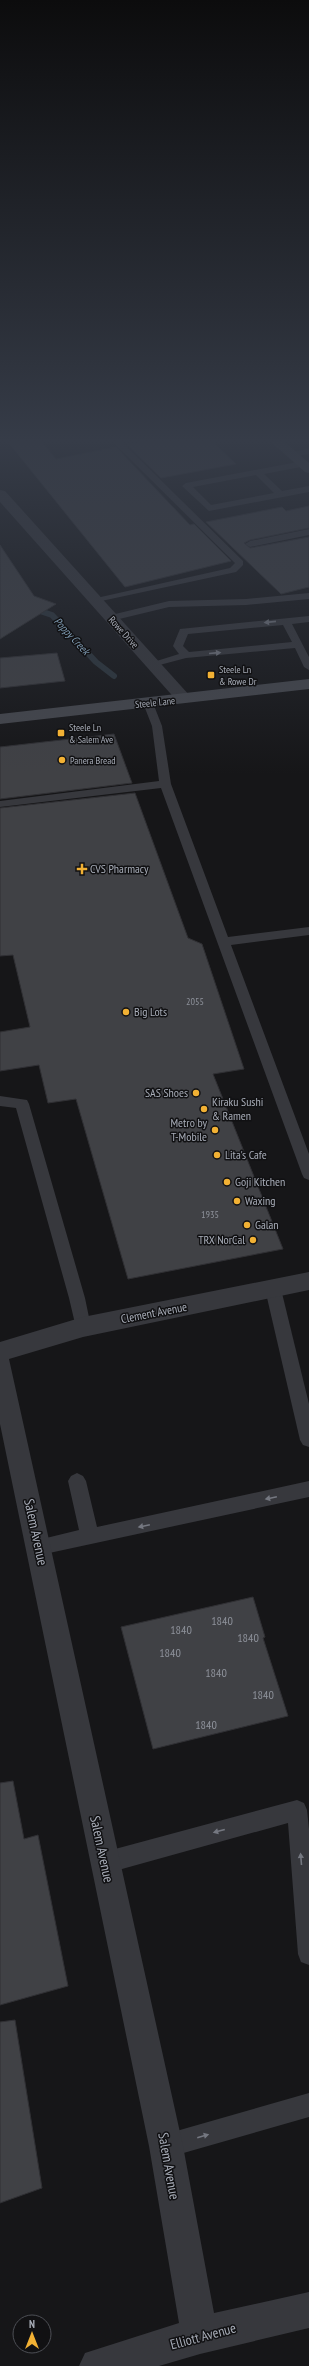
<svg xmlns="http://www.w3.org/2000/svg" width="309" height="2366" font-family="'PT Sans Narrow',sans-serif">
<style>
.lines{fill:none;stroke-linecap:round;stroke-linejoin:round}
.stream{stroke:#2c353c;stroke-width:6}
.building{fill:#404145;stroke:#303034}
.lane{fill:#37383d;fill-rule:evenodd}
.street{fill:#37383d;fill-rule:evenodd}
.secondary{fill:#45474d;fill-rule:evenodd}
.oneway{fill:#757881}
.poi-dot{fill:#f2b134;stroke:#111113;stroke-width:1.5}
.labels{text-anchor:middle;stroke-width:3;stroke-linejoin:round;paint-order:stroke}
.far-street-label{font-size:10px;fill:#a8adb8;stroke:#111113}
.far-poi-label{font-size:10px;fill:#a8adb8;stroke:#111113;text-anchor:start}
.number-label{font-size:10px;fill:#8e929b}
.far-water-label{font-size:11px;font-style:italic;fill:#7f9bb3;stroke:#111113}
.poi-label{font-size:12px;fill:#a8adb8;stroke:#111113;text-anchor:start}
.street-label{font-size:12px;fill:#a8adb8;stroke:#111113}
.near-number-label{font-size:12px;fill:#8e929b}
.near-street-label{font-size:14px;fill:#a8adb8;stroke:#111113}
</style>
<rect width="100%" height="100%" fill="#161618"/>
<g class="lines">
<polyline class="stream" points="31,608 52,615 96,662 114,676"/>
</g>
<g class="building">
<polygon points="8,442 42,442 56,459 116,447 190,525 194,524 231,561 125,587"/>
<polygon points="140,442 213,442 236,464 161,478 127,445"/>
<polygon points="309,506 309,528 250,540 244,543 250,548 309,537 309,587 281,594 206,522 282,507 286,511"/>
<polygon points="0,545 34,596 56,604 0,639"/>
<polygon points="57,653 65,681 0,688 0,658"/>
<polygon points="114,734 132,783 0,799 0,747"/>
<polygon points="135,793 188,938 202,944 244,1069 213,1074 283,1249 128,1279 76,1099 48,1103 39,1065 0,1071 0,1032 30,1027 13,955 0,956 0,808"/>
<polygon points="253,1597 265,1637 263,1638 288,1716 153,1749 121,1627"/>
<polygon points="13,1781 24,1839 38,1835 68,1986 0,2005 0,1783"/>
<polygon points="15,2020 42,2188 0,2203 0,2022"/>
</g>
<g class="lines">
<g class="lane">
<polygon points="113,442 122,442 243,561 243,565 236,572 92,603 92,599 230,568 235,563"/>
<polygon points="309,448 309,454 291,457 287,454"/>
<path d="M303,461L307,464L306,466L264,474L282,491L309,486V492L209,511L182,486L186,483ZM256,475L274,493L211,505L193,487Z"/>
<polygon points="309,529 309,535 250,547 245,544 250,541"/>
<polygon points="309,593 309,599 246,605 169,607 111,621 106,618 107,616 169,601 246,599"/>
<path d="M309,616V622L292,624L309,657V670L304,667L295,648L186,658L152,667L147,664L179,654L173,646L180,629ZM283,625L292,642L189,652L183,646L188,634Z"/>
<polygon points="148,700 153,703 162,726 171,784 228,937 309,927 309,935 231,945 309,1154 309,1180 304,1178 302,1174 161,788 0,807 0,801 159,781 152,726 143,703"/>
<polygon points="0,1096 27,1100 29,1104 85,1298 91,1327 89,1332 83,1334 77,1332 69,1298 16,1108 0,1106"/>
<polygon points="273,1283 279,1285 281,1289 309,1404 309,1447 303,1445 300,1440 265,1289 267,1285"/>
<polygon points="77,1473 83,1476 86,1481 97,1527 309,1481 309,1497 40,1555 34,1553 31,1547 34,1541 79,1530 68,1481 71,1476"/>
<polygon points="297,1800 304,1803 307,1810 309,1829 309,1965 301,1962 298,1954 288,1823 104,1874 97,1870 93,1863 97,1856 104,1852"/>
<polygon points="309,2093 309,2117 166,2158 158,2154 154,2146 158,2138 166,2134"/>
</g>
<g class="street">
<polygon points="0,490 5,491 190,696 192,699 190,702 178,702 0,502"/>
<polygon points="309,1272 309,1290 83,1337 9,1359 183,2146 214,2313 309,2292 309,2328 200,2354 159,2366 79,2366 85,2353 179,2323 149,2146 0,1424 0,1342 83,1317"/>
</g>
<g class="secondary">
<polygon points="271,442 285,442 309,463 309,473 305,472"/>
<polygon points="309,679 309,689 0,724 0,714"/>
</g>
</g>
<defs><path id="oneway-solid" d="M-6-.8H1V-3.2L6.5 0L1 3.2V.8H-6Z"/></defs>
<g class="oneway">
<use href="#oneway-solid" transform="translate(270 622) rotate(174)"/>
<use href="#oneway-solid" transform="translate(215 653) rotate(-5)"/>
<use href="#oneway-solid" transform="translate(271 1498) rotate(168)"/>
<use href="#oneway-solid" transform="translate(144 1526) rotate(168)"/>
<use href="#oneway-solid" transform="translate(219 1831) rotate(165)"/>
<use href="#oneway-solid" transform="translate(301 1859) rotate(-95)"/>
<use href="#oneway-solid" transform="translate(203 2136) rotate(-16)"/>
</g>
<linearGradient id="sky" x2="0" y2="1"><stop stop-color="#0c0c0d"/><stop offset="0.57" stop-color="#363c48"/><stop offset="1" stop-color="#363c48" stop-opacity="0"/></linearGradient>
<rect width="309" height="774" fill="url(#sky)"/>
<g class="poi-dot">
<rect x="207" y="671" width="8" height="8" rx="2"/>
<rect x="57" y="729" width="8" height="8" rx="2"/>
<circle cx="62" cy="760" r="4"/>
<path d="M80 863h4v4h4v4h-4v4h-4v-4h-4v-4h4z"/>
<circle cx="126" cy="1012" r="4"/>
<circle cx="196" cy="1093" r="4"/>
<circle cx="204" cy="1109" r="4"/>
<circle cx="215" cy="1130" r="4"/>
<circle cx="217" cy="1155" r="4"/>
<circle cx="227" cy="1182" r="4"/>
<circle cx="237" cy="1201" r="4"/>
<circle cx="247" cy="1225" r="4"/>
<circle cx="253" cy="1240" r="4"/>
</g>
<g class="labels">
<g class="far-street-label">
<text transform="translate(124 632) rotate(48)" y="4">Rowe Drive</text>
<text transform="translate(155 702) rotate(-6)" y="4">Steele Lane</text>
</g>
<g class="far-poi-label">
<text x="219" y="673">Steele Ln<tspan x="219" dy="12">&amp; Rowe Dr</tspan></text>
<text x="69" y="731">Steele Ln<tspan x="69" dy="12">&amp; Salem Ave</tspan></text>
<text x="70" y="764">Panera Bread</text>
</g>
<g class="number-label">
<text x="195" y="1005">2055</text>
<text x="210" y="1218">1935</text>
</g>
<g class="far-water-label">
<text transform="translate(72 636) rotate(47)" y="4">Poppy Creek</text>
</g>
<g class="poi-label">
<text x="90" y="873">CVS Pharmacy</text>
<text x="134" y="1016">Big Lots</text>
<text x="188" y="1097" text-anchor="end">SAS Shoes</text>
<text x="212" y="1106">Kiraku Sushi<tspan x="212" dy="14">&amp; Ramen</tspan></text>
<text x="207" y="1127" text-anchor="end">Metro by<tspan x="207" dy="14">T-Mobile</tspan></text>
<text x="225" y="1159">Lita's Cafe</text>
<text x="235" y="1186">Goji Kitchen</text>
<text x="245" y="1205">Waxing</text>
<text x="255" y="1229">Galan</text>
<text x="245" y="1244" text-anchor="end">TRX NorCal</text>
</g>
<g class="street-label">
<text transform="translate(154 1313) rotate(-11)" y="4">Clement Avenue</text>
</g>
<g class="near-number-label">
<text x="222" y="1625">1840</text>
<text x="181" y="1634">1840</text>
<text x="248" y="1642">1840</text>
<text x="170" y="1657">1840</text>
<text x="216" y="1677">1840</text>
<text x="263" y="1699">1840</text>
<text x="206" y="1729">1840</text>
</g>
<g class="near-street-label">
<text transform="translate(36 1532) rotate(78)" y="5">Salem Avenue</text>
<text transform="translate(102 1849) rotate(78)" y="5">Salem Avenue</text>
<text transform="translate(169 2166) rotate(80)" y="5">Salem Avenue</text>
<text transform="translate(203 2336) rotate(-15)" y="5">Elliott Avenue</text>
</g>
</g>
<g transform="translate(32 2334)"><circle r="19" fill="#111113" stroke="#4d4f55"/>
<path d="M0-3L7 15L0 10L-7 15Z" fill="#f2b134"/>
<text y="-6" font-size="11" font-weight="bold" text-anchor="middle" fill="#a8adb8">N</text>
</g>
</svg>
